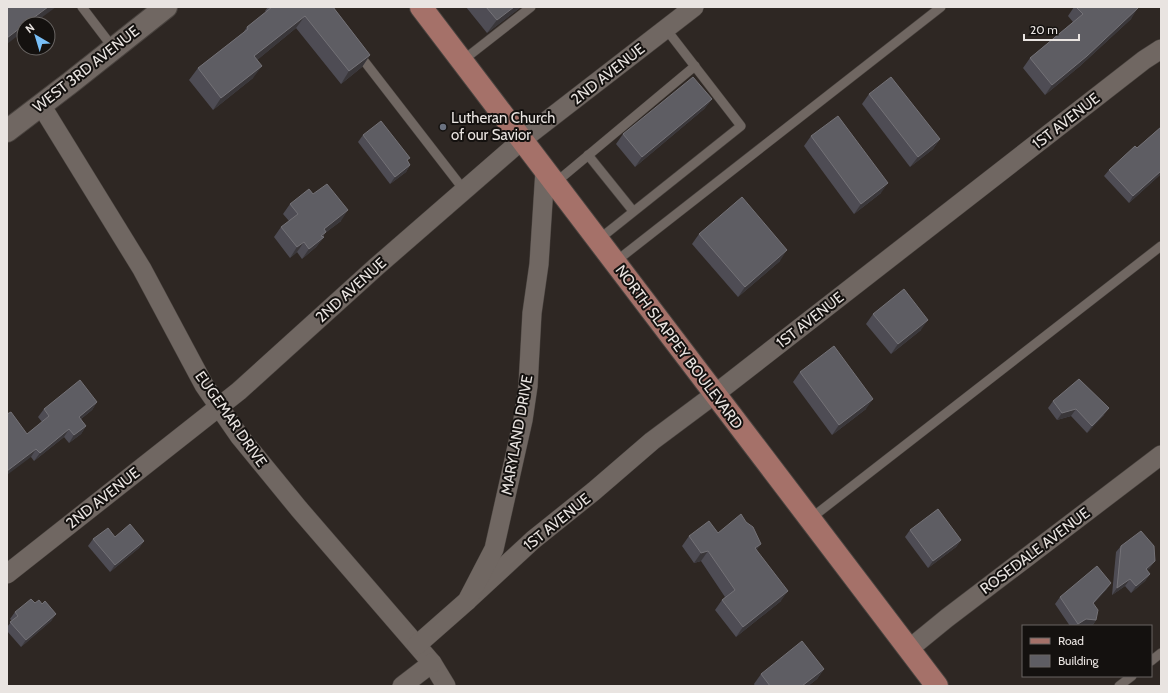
<svg xmlns="http://www.w3.org/2000/svg" width="1168" height="693" font-family="Cabin,sans-serif">
<style>
.lines{fill:none;stroke-linecap:round;stroke-linejoin:round}
.lane-casing{stroke:#49433f;stroke-width:10}
.street-casing{stroke:#49433f;stroke-width:20}
.secondary-casing{stroke:#49433f;stroke-width:24}
.primary-casing{stroke:#49433f;stroke-width:24}
.lane{stroke:#706762;stroke-width:9}
.street{stroke:#706762;stroke-width:19}
.secondary{stroke:#706762;stroke-width:22}
.primary{stroke:#a57169;stroke-width:22}
.wall{fill:#4e4c54}
.shaded-wall{fill:#3a373a}
.building{fill:#5e5d63;stroke:#747277}
.worship-dot{fill:#6b7280;stroke:#14110f;stroke-width:1.5}
.labels{text-anchor:middle;stroke-width:4;stroke-linejoin:round;paint-order:stroke}
.street-label{font-size:15px;fill:#e9e4e1;stroke:#14110f}
.poi-label{font-size:15px;fill:#e9e4e1;stroke:#14110f;text-anchor:start}
</style>
<rect width="100%" height="100%" fill="#2e2723"/>
<g class="lines">
<g class="lane-casing">
<g id="lane">
<polyline points="82,7 114,49"/>
<polyline points="358,53 464,190"/>
<polyline points="462,61 531,7"/>
<polyline points="588,155 633,211"/>
<polyline points="555,183 695,66"/>
<polyline points="598,240 741,126 666,29"/>
<polyline points="615,262 941,7"/>
<polyline points="810,519 1161,246"/>
<polyline points="1151,661 1161,653"/>
<polyline points="1119,686 1132,676"/>
</g>
</g>
<g class="street-casing">
<g id="street">
<polyline points="41,105 142,269 204,385 240,437 299,509 432,663 446,686"/>
<polyline points="7,574 239,391 376,267 522,140 694,7"/>
<polyline points="467,601 533,540 594,491 652,441 715,394 1144,60 1161,49"/>
<polyline points="417,645 467,601 494,549 523,420 528,386 532,313 539,264 545,170"/>
<polyline points="909,649 947,618 1161,455"/>
<polyline points="402,686 432,663"/>
</g>
</g>
<g class="secondary-casing">
<polyline id="secondary" points="7,131 70,83 166,7"/>
</g>
<g class="primary-casing">
<polyline id="primary" points="421,7 937,686"/>
</g>
<use href="#lane" class="lane"/>
<use href="#street" class="street"/>
<use href="#secondary" class="secondary"/>
<use href="#primary" class="primary"/>
</g>
<g class="wall">
<polygon points="268,7 333,7 370,55 362,67 341,84 296,28 257,60 253,78 213,110 189,80 198,68 243,33 247,27 266,12 265,11"/>
<polygon points="466,7 521,7 487,33"/>
<polygon points="1074,7 1136,7 1131,19 1080,66 1045,95 1023,68 1030,58 1073,22 1068,16"/>
<polygon points="869,94 940,139 933,149 910,167 862,104"/>
<polygon points="712,99 704,109 635,167 616,144 623,134"/>
<polygon points="1161,127 1161,174 1129,203 1104,176 1109,170 1137,148"/>
<polygon points="363,135 408,161 410,165 406,172 390,184 358,142"/>
<polygon points="811,136 881,193 854,214 804,146"/>
<polygon points="313,194 341,221 325,233 323,237 324,237 316,247 302,259 297,252 290,258 274,237 281,227 289,221 283,214 290,204"/>
<polygon points="699,234 780,261 738,297 692,244"/>
<polygon points="873,314 921,330 891,354 866,324"/>
<polygon points="800,372 866,409 832,435 793,382"/>
<polygon points="1053,401 1104,415 1087,433 1071,416 1057,420 1048,408"/>
<polygon points="97,402 92,410 81,419 86,426 81,434 69,443 64,437 34,461 31,457 27,434 42,422 38,417 44,409"/>
<polygon points="910,530 961,540 956,547 928,568 905,537"/>
<polygon points="718,533 757,550 781,601 736,637 715,610 722,600 725,597 701,561 694,563 682,546 689,536"/>
<polygon points="115,537 144,541 139,548 110,572 88,546 93,539"/>
<polygon points="1121,546 1150,568 1147,570 1150,574 1145,581 1131,593 1125,586 1112,595 1116,552"/>
<polygon points="1111,583 1106,590 1093,604 1096,620 1092,626 1070,626 1055,604 1060,597"/>
<polygon points="35,603 42,604 56,614 51,621 21,647 7,631 7,627 12,621 10,619 15,612"/>
<polygon points="824,669 817,679 808,686 755,686 754,684 761,674"/>
</g>
<g class="shaded-wall">
<polygon points="48,7 56,7 33,24 25,24"/>
<polygon points="514,7 521,7 487,33 497,20"/>
<polygon points="1138,8 1131,19 1080,66 1045,95 1052,85"/>
<polygon points="305,16 296,28 246,69 254,56"/>
<polygon points="24,25 24,31 7,44 7,38"/>
<polygon points="370,55 362,67 341,84 349,71"/>
<polygon points="262,66 253,78 213,110 221,98"/>
<polygon points="712,99 704,109 635,167 642,157"/>
<polygon points="940,139 933,149 910,167 918,157"/>
<polygon points="410,165 406,172 390,184 395,177"/>
<polygon points="1161,171 1161,174 1129,203 1133,196"/>
<polygon points="888,183 881,193 854,214 861,204"/>
<polygon points="348,210 341,221 325,233 321,239 324,237 316,247 302,259 309,249 324,229"/>
<polygon points="304,242 297,252 290,258 297,247"/>
<polygon points="787,250 780,261 738,297 745,287"/>
<polygon points="928,320 921,330 891,354 898,344"/>
<polygon points="873,399 866,409 832,435 839,425"/>
<polygon points="97,402 92,410 73,425 79,417"/>
<polygon points="1109,408 1104,415 1087,433 1092,426"/>
<polygon points="1076,409 1071,416 1057,420 1062,413"/>
<polygon points="86,426 81,434 69,443 74,435"/>
<polygon points="69,429 64,437 34,461 40,453"/>
<polygon points="36,449 31,457 7,475 7,471"/>
<polygon points="961,540 956,547 928,568 933,561"/>
<polygon points="144,541 139,548 110,572 115,565"/>
<polygon points="761,544 754,554 755,548"/>
<polygon points="708,551 701,561 694,563 701,553"/>
<polygon points="1155,561 1150,568 1142,576 1146,569"/>
<polygon points="1150,574 1145,581 1131,593 1136,586"/>
<polygon points="1130,579 1125,586 1112,595 1117,588"/>
<polygon points="1111,583 1106,590 1088,610 1093,603"/>
<polygon points="788,591 781,601 736,637 743,627"/>
<polygon points="56,614 51,621 21,647 26,640"/>
<polygon points="1086,619 1096,620 1092,626 1077,626 1078,624"/>
<polygon points="824,669 817,679 808,686 802,686"/>
</g>
<g class="building">
<polygon points="7,7 48,7 25,24 24,24 24,25 7,38"/>
<polygon points="272,7 333,7 370,55 349,71 305,16 254,56 262,66 221,98 198,68 248,29 247,27"/>
<polygon points="486,7 514,7 497,20"/>
<polygon points="1076,7 1136,7 1138,8 1087,56 1052,85 1030,58 1083,14"/>
<polygon points="693,77 712,99 642,157 623,134"/>
<polygon points="891,77 940,139 918,157 869,94"/>
<polygon points="838,116 888,183 861,204 811,136"/>
<polygon points="381,121 410,158 407,160 410,165 395,177 363,135"/>
<polygon points="1161,127 1161,171 1133,196 1109,170 1135,146 1137,148"/>
<polygon points="327,184 348,210 324,229 326,232 321,236 324,237 309,249 304,242 297,247 281,227 298,214 290,204 309,189 313,194"/>
<polygon points="742,197 787,250 745,287 699,234"/>
<polygon points="904,289 928,320 898,344 873,314"/>
<polygon points="834,346 873,399 839,425 800,372"/>
<polygon points="1079,379 1109,408 1092,426 1076,409 1062,413 1053,401"/>
<polygon points="80,380 97,402 79,417 86,426 74,435 69,429 40,453 36,449 7,471 7,414 11,412 27,434 49,416 44,409"/>
<polygon points="938,509 961,540 933,561 910,530"/>
<polygon points="741,514 746,522 753,527 761,544 755,548 788,591 743,627 722,600 735,590 708,551 701,553 689,536 709,521 718,533"/>
<polygon points="130,524 144,541 115,565 93,539 108,528 115,537"/>
<polygon points="1141,531 1154,546 1155,561 1146,569 1150,574 1136,586 1130,579 1117,588 1121,546"/>
<polygon points="1097,566 1111,583 1093,603 1098,610 1096,620 1086,619 1078,624 1060,597"/>
<polygon points="31,599 35,603 39,600 42,604 45,601 56,614 26,640 10,622 18,616 15,612"/>
<polygon points="802,641 824,669 802,686 770,686 761,674"/>
</g>
<circle class="worship-dot" cx="443" cy="127" r="4"/>
<g class="labels">
<g class="street-label">
<text transform="translate(86 69) rotate(-38)" y="5">WEST 3RD AVENUE</text>
<text transform="translate(608 74) rotate(-38)" y="5">2ND AVENUE</text>
<text transform="translate(1066 121) rotate(-38)" y="5">1ST AVENUE</text>
<text transform="translate(351 290) rotate(-42)" y="5">2ND AVENUE</text>
<text transform="translate(810 320) rotate(-38)" y="5">1ST AVENUE</text>
<text transform="translate(679 347) rotate(53)" y="5">NORTH SLAPPEY BOULEVARD</text>
<text transform="translate(231 419) rotate(55)" y="5">EUGEMAR DRIVE</text>
<text transform="translate(517 435) rotate(-80)" y="5">MARYLAND DRIVE</text>
<text transform="translate(103 498) rotate(-38)" y="5">2ND AVENUE</text>
<text transform="translate(557 522) rotate(-39)" y="5">1ST AVENUE</text>
<text transform="translate(1035 551) rotate(-37)" y="5">ROSEDALE AVENUE</text>
</g>
<g class="poi-label">
<text x="451" y="123">Lutheran Church<tspan x="451" dy="17">of our Savior</tspan></text>
</g>
</g>
<rect width="1168" height="693" fill="none" stroke="#e9e4e1" stroke-width="16"/>
<rect x="1022" y="625" width="130" height="52" fill="#14110f" stroke="#696563"/>
<rect x="1030" y="638" width="20" height="6" fill="#a57169" stroke="#696563"/>
<text x="1058" y="645" font-size="12" fill="#e9e4e1">Road</text>
<rect x="1030" y="655" width="20" height="12" fill="#5e5d63" stroke="#696563"/>
<text x="1058" y="665" font-size="12" fill="#e9e4e1">Building</text>
<g transform="translate(36 36) rotate(322)"><circle r="19" fill="#14110f" stroke="#696563"/>
<path d="M0-3L7 15L0 10L-7 15Z" fill="#78bff7"/>
<text y="-6" font-size="11" font-weight="bold" text-anchor="middle" fill="#e9e4e1">N</text>
</g>
<path d="M1024 34v6h55v-6" fill="none" stroke="#e9e4e1" stroke-width="2"/>
<text x="1030" y="34" font-size="12" fill="#e9e4e1" stroke="#14110f" stroke-width="3" paint-order="stroke">20 m</text>
</svg>
